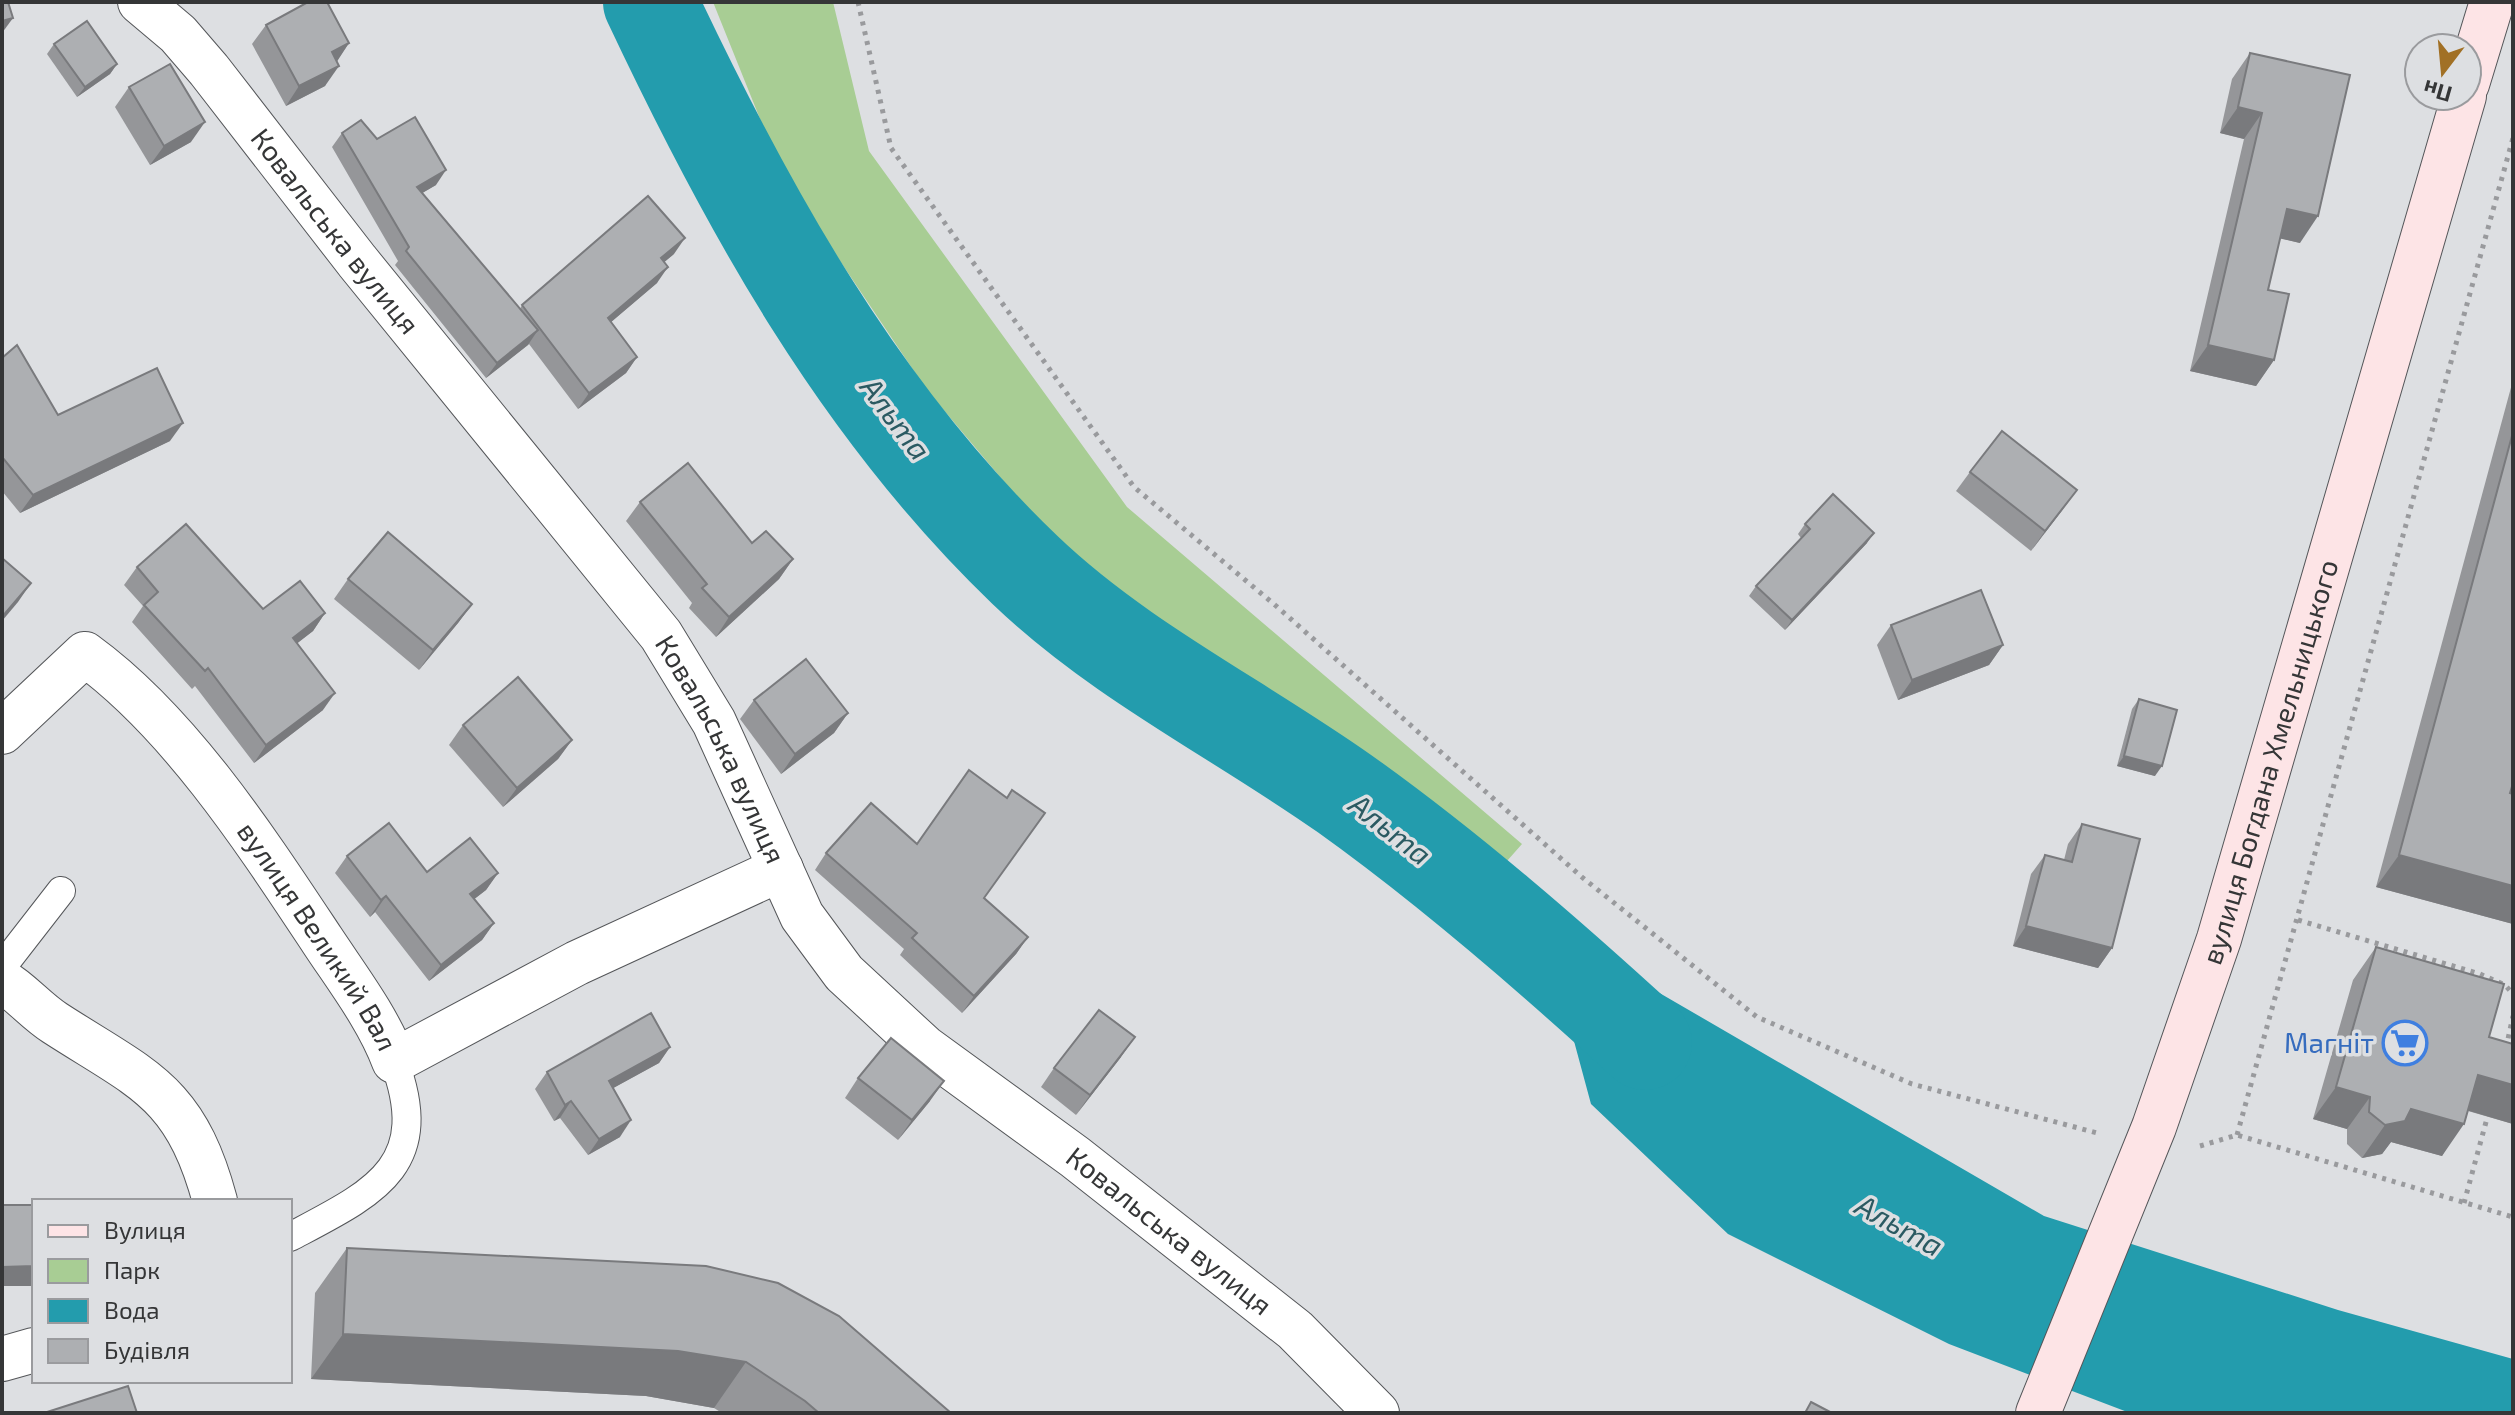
<svg xmlns="http://www.w3.org/2000/svg" width="2515" height="1415" font-family="'Exo 2',sans-serif">
<style>
.green{fill:#a8cd94}
.water{fill:#239cad}
.lines{fill:none;stroke-linecap:round;stroke-linejoin:round}
.river{stroke:#239cad;stroke-width:94}
.lane-casing{stroke:#545659;stroke-width:30}
.street-casing{stroke:#545659;stroke-width:46}
.secondary-casing{stroke:#545659;stroke-width:46}
.path{stroke:#999a9d;stroke-width:5;stroke-dasharray:4 6;stroke-linecap:butt}
.lane{stroke:#fff;stroke-width:28}
.street{stroke:#fff;stroke-width:44}
.secondary{stroke:#fde4e6;stroke-width:44}
.wall{fill:#959699}
.shaded-wall{fill:#797a7d}
.building{fill:#adafb2;stroke:#797a7d;stroke-width:2}
.labels{text-anchor:middle;stroke-width:7;stroke-linejoin:round;paint-order:stroke}
.street-label{font-size:28px;fill:#353637;stroke:#dddfe2}
.shop-label{font-size:28px;fill:#366cbe;stroke:#dddfe2;text-anchor:end}
.water-label{font-size:30px;font-style:italic;fill:#2b5a62;stroke:#dddfe2}
</style>
<rect width="100%" height="100%" fill="#dddfe2"/>
<polygon class="green" points="713,2 833,2 869,151 1127,507 1522,844 1492,878 1350,764 1087,580 926,389 783,176"/>
<polygon class="water" points="1551,956 1625,973 2044,1216 2338,1310 2513,1359 2513,1413 2130,1413 1949,1344 1728,1234 1591,1104"/>
<g class="lines">
<path class="river" d="M650,2C747,208 859,411 1025,570C1120,661 1239,719 1345,794C1450,869 1550,956 1645,1043"/>
<g class="lane-casing">
<g id="lane">
<polyline points="2,967 61,891"/>
<path d="M290,1237C373,1193 434,1167 394,1061"/>
</g>
</g>
<g class="street-casing">
<g id="street">
<path id="s1" d="M140,2L178,34L209,70L357,261L661,635L714,722L802,916L844,973L924,1047L1075,1157L1295,1330L1377,1413"/>
<path id="s2" d="M2,732L85,654C180,723 257,842 322,940C347,978 378,1018 394,1061L577,963L781,869"/>
<path d="M2,981C21,992 36,1011 55,1023C143,1080 185,1090 215,1201"/>
<polyline points="2,1359 34,1350"/>
</g>
</g>
<g class="secondary-casing">
<g id="secondary">
<polyline points="2467,84 2492,2"/>
<path id="s3" d="M2038,1413L2154,1127L2219,939L2464,96"/>
</g>
</g>
<g class="path">
<polyline points="858,2 891,148 1134,487 1275,605 1583,878 1757,1017 1912,1084 2101,1134"/>
<polyline points="2298,920 2480,974 2505,985 2513,994"/>
<polyline points="2506,1048 2513,1016"/>
<polyline points="2237,1135 2513,138"/>
<polyline points="2200,1146 2237,1135 2513,1217"/>
<polyline points="2464,1203 2489,1111"/>
</g>
<use href="#lane" class="lane"/>
<use href="#street" class="street"/>
<use href="#secondary" class="secondary"/>
</g>
<g class="wall">
<polygon points="266,25 349,43 336,62 325,86 286,106 252,44"/>
<polygon points="54,44 117,64 110,74 77,97 47,54"/>
<polygon points="2250,53 2300,243 2280,238 2268,290 2274,360 2256,386 2190,371 2244,139 2220,133 2232,79"/>
<polygon points="129,87 191,142 150,165 115,107"/>
<polygon points="342,133 377,139 436,185 422,193 520,309 522,305 674,254 664,262 657,283 611,322 637,357 626,373 578,409 529,344 486,378 395,265 398,261 332,147"/>
<polygon points="2,358 58,415 170,441 20,513 2,491"/>
<polygon points="2513,380 2513,783 2510,793 2513,794 2513,924 2376,887"/>
<polygon points="1970,472 2063,509 2031,551 1956,491"/>
<polygon points="640,502 752,543 793,559 779,579 716,637 689,608 692,603 626,521"/>
<polygon points="1805,524 1867,543 1785,630 1749,596 1756,586 1801,538 1798,534"/>
<polygon points="137,567 263,609 325,613 313,631 297,643 323,710 254,763 195,686 192,689 132,622 143,606 124,585"/>
<polygon points="348,579 472,604 458,623 419,670 334,599"/>
<polygon points="1891,625 2003,645 1989,665 1898,700 1877,645"/>
<polygon points="2139,699 2155,776 2117,766 2132,709"/>
<polygon points="754,700 848,713 834,733 781,774 740,719"/>
<polygon points="463,725 572,740 558,759 503,807 449,745"/>
<polygon points="2082,824 2112,948 2098,968 2013,946 2031,874 2045,855 2064,860 2068,844"/>
<polygon points="917,844 984,899 1028,937 1016,954 962,1013 900,955 904,949 815,870 826,853"/>
<polygon points="347,856 427,872 498,873 486,890 474,899 494,923 482,940 429,981 375,912 370,917 335,873"/>
<polygon points="2376,947 2489,1037 2513,1044 2513,1124 2468,1111 2442,1156 2391,1142 2382,1154 2362,1158 2347,1144 2347,1129 2313,1119 2353,980"/>
<polygon points="670,1047 659,1063 613,1088 620,1137 588,1155 560,1118 554,1121 535,1089 547,1072"/>
<polygon points="1121,1057 1076,1115 1041,1087 1054,1068"/>
<polygon points="858,1078 930,1101 898,1140 845,1098"/>
<polygon points="347,1248 951,1413 722,1413 714,1408 646,1396 311,1379 315,1293"/>
</g>
<g class="shaded-wall">
<polygon points="13,18 2,33 2,21"/>
<polygon points="349,43 336,63 332,52"/>
<polygon points="117,64 110,74 77,97 85,87"/>
<polygon points="339,66 325,86 286,106 299,86"/>
<polygon points="2238,107 2262,113 2244,139 2220,133"/>
<polygon points="205,122 191,142 150,165 164,146"/>
<polygon points="446,170 436,185 407,202 417,187"/>
<polygon points="2287,209 2318,216 2300,243 2269,236"/>
<polygon points="685,238 674,254 650,274 661,258"/>
<polygon points="668,267 657,283 597,334 608,318"/>
<polygon points="538,330 528,345 486,378 497,363"/>
<polygon points="2208,345 2274,360 2256,386 2190,371"/>
<polygon points="637,357 626,373 578,409 589,393"/>
<polygon points="183,423 170,441 20,513 33,495"/>
<polygon points="2077,490 2063,509 2031,551 2045,531"/>
<polygon points="1874,533 1867,543 1785,630 1792,620"/>
<polygon points="793,559 779,579 716,637 729,617"/>
<polygon points="31,583 18,602 2,621 2,617"/>
<polygon points="472,604 458,623 419,670 433,650"/>
<polygon points="325,613 313,631 281,656 293,638"/>
<polygon points="2003,645 1989,665 1898,700 1912,680"/>
<polygon points="335,693 323,710 254,763 266,745"/>
<polygon points="848,713 834,733 781,774 795,754"/>
<polygon points="572,740 558,759 503,807 517,788"/>
<polygon points="2124,756 2162,766 2155,776 2117,766"/>
<polygon points="2399,855 2513,886 2513,924 2376,887"/>
<polygon points="498,873 486,890 459,911 470,894"/>
<polygon points="386,896 375,912 370,917 381,900"/>
<polygon points="494,923 482,940 429,981 441,965"/>
<polygon points="2026,926 2112,948 2098,968 2013,946"/>
<polygon points="1028,937 1016,954 962,1013 974,996"/>
<polygon points="1135,1037 1121,1057 1076,1115 1090,1095"/>
<polygon points="670,1047 659,1063 597,1097 609,1081"/>
<polygon points="2478,1075 2513,1085 2513,1124 2456,1107"/>
<polygon points="944,1081 930,1101 898,1140 912,1120"/>
<polygon points="2336,1087 2370,1097 2347,1129 2313,1119"/>
<polygon points="571,1101 560,1118 554,1121 565,1105"/>
<polygon points="2411,1109 2464,1124 2442,1156 2391,1142 2382,1154 2362,1158 2385,1125"/>
<polygon points="631,1120 620,1137 588,1155 599,1139"/>
<polygon points="34,1266 34,1286 2,1286 2,1267"/>
<polygon points="343,1334 678,1351 746,1362 714,1408 646,1396 311,1379"/>
</g>
<g class="building">
<polygon points="2,2 8,2 13,18 2,21"/>
<polygon points="308,2 327,2 349,43 332,52 339,66 299,86 266,25"/>
<polygon points="87,21 117,64 85,87 54,44"/>
<polygon points="2250,53 2350,75 2318,216 2287,209 2268,290 2289,294 2274,360 2208,345 2262,113 2238,107"/>
<polygon points="170,64 205,122 164,146 129,87"/>
<polygon points="415,117 446,170 417,187 538,330 497,363 406,251 409,247 342,133 361,120 377,139"/>
<polygon points="648,196 685,238 661,258 668,267 608,318 637,357 589,393 522,305"/>
<polygon points="17,345 58,415 157,368 183,423 33,495 2,457 2,358"/>
<polygon points="2002,431 2077,490 2045,531 1970,472"/>
<polygon points="2513,432 2513,783 2510,793 2513,794 2513,886 2399,855"/>
<polygon points="688,463 752,543 766,531 793,559 729,617 702,588 707,584 640,502"/>
<polygon points="1833,494 1874,533 1792,620 1756,586 1810,529 1805,524"/>
<polygon points="186,524 263,609 300,581 325,613 293,638 335,693 266,745 208,668 205,671 144,605 158,592 137,567"/>
<polygon points="388,532 472,604 433,650 348,579"/>
<polygon points="2,558 31,583 2,617"/>
<polygon points="1981,590 2003,645 1912,680 1891,625"/>
<polygon points="806,659 848,713 795,754 754,700"/>
<polygon points="518,677 572,740 517,788 463,725"/>
<polygon points="2139,699 2177,710 2162,766 2124,756"/>
<polygon points="969,770 1007,798 1012,790 1045,813 984,898 1028,937 974,996 912,938 917,933 826,853 871,803 917,844"/>
<polygon points="389,823 427,872 470,838 498,873 470,894 494,923 441,965 386,896 381,900 347,856"/>
<polygon points="2082,824 2140,839 2112,948 2026,926 2045,855 2072,862"/>
<polygon points="2376,947 2504,984 2489,1037 2513,1044 2513,1085 2478,1075 2464,1124 2411,1109 2405,1121 2385,1125 2369,1112 2370,1097 2336,1087"/>
<polygon points="1099,1010 1135,1037 1090,1095 1054,1068"/>
<polygon points="651,1013 670,1047 609,1081 631,1120 599,1139 571,1101 565,1105 547,1072"/>
<polygon points="891,1038 944,1081 912,1120 858,1078"/>
<polygon points="2,1205 34,1205 34,1266 2,1267"/>
<polygon points="347,1248 706,1266 778,1283 839,1316 951,1413 819,1413 805,1401 746,1362 678,1351 343,1334"/>
<polygon points="128,1386 137,1413 44,1413"/>
<polygon points="1811,1402 1832,1413 1805,1413"/>
</g>
<defs>
<g id="supermarket-ring" transform="scale(2.3)"><circle r="9.5" fill="#dddfe2" stroke="#3f7fe0" stroke-width="1.5"/><path d="M-6-5.5h2.5l.6 2H6L4.5 2H-2.5L-4.4-4H-6ZM-1.5 3.2a1.3 1.3 0 1 0 .1 0ZM3 3.2a1.3 1.3 0 1 0 .1 0Z" fill="#3f7fe0"/></g>
</defs>
<g fill-rule="evenodd">
<use href="#supermarket-ring" x="2405" y="1043"/>
</g>
<g class="labels">
<g class="street-label">
<text dy="10" stroke="none"><textPath href="#s1" startOffset="302">Ковальська вулиця</textPath></text>
<text dy="10" stroke="none"><textPath href="#s1" startOffset="950">Ковальська вулиця</textPath></text>
<text dy="10" stroke="none"><textPath href="#s3" startOffset="692">вулиця Богдана Хмельницького</textPath></text>
<text dy="10" stroke="none"><textPath href="#s2" startOffset="482">вулиця Великий Вал</textPath></text>
<text dy="10" stroke="none"><textPath href="#s1" startOffset="1622">Ковальська вулиця</textPath></text>
</g>
<g class="shop-label">
<text x="2374" y="1053">Магніт</text>
</g>
<g class="water-label">
<text transform="translate(895 419) rotate(53)" y="10">Альта</text>
<text transform="translate(1390 830) rotate(38)" y="10">Альта</text>
<text transform="translate(1899 1226) rotate(29)" y="10">Альта</text>
</g>
</g>
<rect width="2515" height="1415" fill="none" stroke="#353637" stroke-width="8"/>
<rect x="32" y="1199" width="260" height="184" fill="#dddfe2" stroke="#9a9b9e" stroke-width="2"/>
<rect x="48" y="1225" width="40" height="12" fill="#fde4e6" stroke="#9a9b9e" stroke-width="2"/>
<text x="104" y="1239" font-size="24" fill="#353637">Вулиця</text>
<rect x="48" y="1259" width="40" height="24" fill="#a8cd94" stroke="#9a9b9e" stroke-width="2"/>
<text x="104" y="1279" font-size="24" fill="#353637">Парк</text>
<rect x="48" y="1299" width="40" height="24" fill="#239cad" stroke="#9a9b9e" stroke-width="2"/>
<text x="104" y="1319" font-size="24" fill="#353637">Вода</text>
<rect x="48" y="1339" width="40" height="24" fill="#adafb2" stroke="#9a9b9e" stroke-width="2"/>
<text x="104" y="1359" font-size="24" fill="#353637">Будівля</text>
<g transform="translate(2443 72) rotate(196)"><circle r="38" fill="#dddfe2" stroke="#9a9b9e" stroke-width="2"/>
<path d="M0-6L14 30L0 20L-14 30Z" fill="#a17025"/>
<text y="-12" font-size="22" font-weight="bold" text-anchor="middle" fill="#353637">Пн</text>
</g>
</svg>
